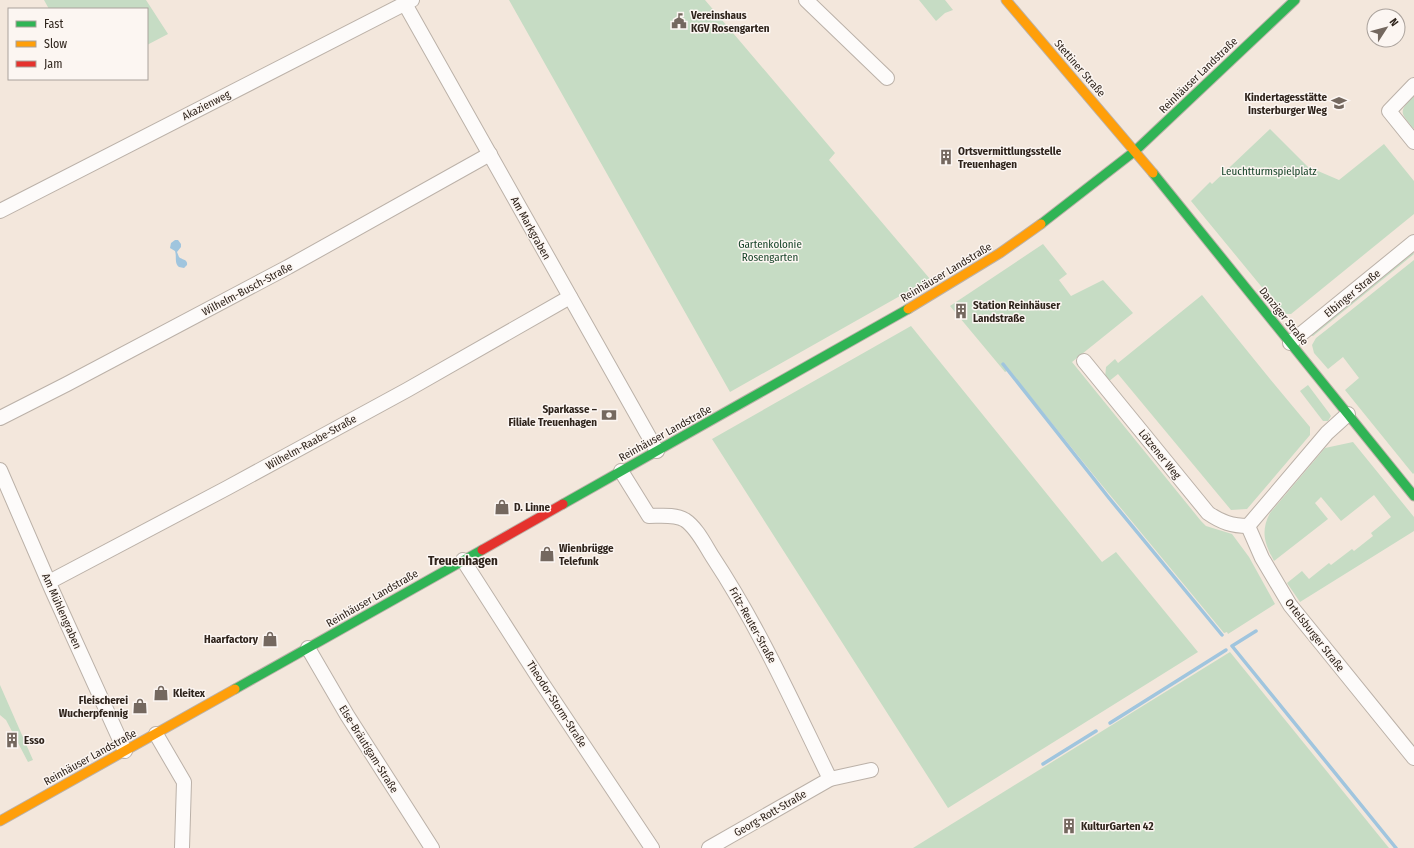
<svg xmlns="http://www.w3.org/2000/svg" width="1414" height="848" font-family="'Fira Sans Condensed',sans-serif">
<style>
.green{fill:#c6dcc4}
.water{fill:#a0c5de}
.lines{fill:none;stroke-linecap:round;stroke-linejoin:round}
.stream{stroke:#a0c5de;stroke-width:3.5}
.street-casing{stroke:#bbb1a8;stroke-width:16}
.fast-casing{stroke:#bbb1a8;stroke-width:11}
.slow-casing{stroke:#bbb1a8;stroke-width:11}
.jam-casing{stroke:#bbb1a8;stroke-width:11}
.street{stroke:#fdfbfa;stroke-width:14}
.fast{stroke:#30b455;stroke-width:9}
.slow{stroke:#ff9f0a;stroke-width:9}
.jam{stroke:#e5322d;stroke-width:9}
.labels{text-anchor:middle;stroke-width:3;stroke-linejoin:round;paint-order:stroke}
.poi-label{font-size:11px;font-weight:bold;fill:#2f241c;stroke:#fcf6f2;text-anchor:start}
.street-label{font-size:11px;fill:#2f241c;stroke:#fcf6f2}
.park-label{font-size:11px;fill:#174429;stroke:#fcf6f2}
.quarter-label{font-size:13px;font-weight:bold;fill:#2f241c;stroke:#fcf6f2}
</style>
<rect width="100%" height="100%" fill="#f3e7dc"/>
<g class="green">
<polygon points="44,0 146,0 168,34 147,45 147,9 49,9"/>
<polygon points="509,0 705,0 835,153 829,160 930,279 730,392"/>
<polygon points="919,0 945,0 953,10 945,13 936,21"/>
<path d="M1414,96V129C1400,112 1398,112 1414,96Z"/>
<polygon points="1270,129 1314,173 1318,171 1339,180 1384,144 1414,181 1414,214 1291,314 1284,314 1191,201 1210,182 1212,184"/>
<polygon points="1043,244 1067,274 1059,280 1071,296 1103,280 1133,313 1072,362 1201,521 1206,526 1232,534 1249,557 1275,604 1228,634 1227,632 1224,633 1096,478 1009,370 1005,372 950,306"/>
<polygon points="1412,250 1414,254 1313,336 1309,335"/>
<polygon points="1414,260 1414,473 1413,474 1345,390 1359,378 1343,357 1328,369 1314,353 1312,345 1316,338 1325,331"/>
<polygon points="1202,295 1270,379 1310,427 1310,435 1247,509 1231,510 1118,374 1108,382 1105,378 1106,367 1115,359 1118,363"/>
<polygon points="911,326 1102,562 1116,552 1198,652 948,808 712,439"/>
<polygon points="1308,385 1329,413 1331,416 1328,421 1323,421 1300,391"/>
<path d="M1353,442L1414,517V531L1300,602L1287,583L1302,571L1309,579L1329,563L1331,565L1352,549L1354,551L1373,536L1371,533L1391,517L1374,495L1341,521L1321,497L1315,503L1328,519L1274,561C1265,544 1260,532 1270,513L1325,448Z"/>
<polygon points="1230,652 1389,848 913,848"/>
<polygon points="0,685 33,760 28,762 6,720 0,715"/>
</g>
<path class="water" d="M175,240H178L181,244V247L177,252L179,257C182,260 188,259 187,265L184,268L179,267C174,263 177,257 175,251L170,248L171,243Z"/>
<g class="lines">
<g class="stream">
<polyline points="1003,364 1109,498 1222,635"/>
<polyline points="1256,631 1232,646 1396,848"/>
<polyline points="1110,723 1226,650"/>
<polyline points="1043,764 1096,731"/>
</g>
<g class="street-casing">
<g id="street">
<polyline points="806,0 887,78"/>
<polyline points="405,4 657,451"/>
<polyline points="1414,85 1389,111 1414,142"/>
<polyline points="0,211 412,0"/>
<polyline points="1290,343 1414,242"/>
<path d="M1084,361L1208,513C1221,522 1232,526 1248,526"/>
<polyline points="1348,414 1327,433 1248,526 1262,558 1290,605 1414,758"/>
<polyline points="0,418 67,384 288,267 490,154"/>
<polyline points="0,470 52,590 125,751"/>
<path d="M621,471L649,516C660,516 675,514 685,520C697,528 705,545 712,556C759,627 793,703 830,779"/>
<polyline points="463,560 540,680 652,848"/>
<polyline points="49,582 227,488 407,390 570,297"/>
<polyline points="308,648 347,715 432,848"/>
<polyline points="156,734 184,782 182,848"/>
<polyline points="709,848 830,779 871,770"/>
</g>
</g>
<g class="fast-casing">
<g id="fast">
<polyline points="1153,173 1414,496"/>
<polyline points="1041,224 1135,151 1295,0"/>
<polyline points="563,504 908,309"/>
<polyline points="235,689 482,550"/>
</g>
</g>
<g class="slow-casing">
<g id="slow">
<polyline points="1006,0 1153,173"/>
<polyline points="908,309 1000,253 1041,224"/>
<polyline points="0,821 235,689"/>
</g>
</g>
<g class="jam-casing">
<polyline id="jam" points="482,550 563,504"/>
</g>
<use href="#street" class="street"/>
<use href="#fast" class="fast"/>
<use href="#slow" class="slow"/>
<use href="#jam" class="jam"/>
</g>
<defs>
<g id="civic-bare" transform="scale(1.2)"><path d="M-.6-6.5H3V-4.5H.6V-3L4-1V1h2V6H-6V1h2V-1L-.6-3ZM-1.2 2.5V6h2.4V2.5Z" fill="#74685f" stroke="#fcf6f2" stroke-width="2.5" paint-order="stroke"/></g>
<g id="school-bare" transform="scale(1.2)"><path d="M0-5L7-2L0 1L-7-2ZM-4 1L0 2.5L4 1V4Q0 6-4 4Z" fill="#74685f" stroke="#fcf6f2" stroke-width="2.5" paint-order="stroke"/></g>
<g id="building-bare" transform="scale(1.2)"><path d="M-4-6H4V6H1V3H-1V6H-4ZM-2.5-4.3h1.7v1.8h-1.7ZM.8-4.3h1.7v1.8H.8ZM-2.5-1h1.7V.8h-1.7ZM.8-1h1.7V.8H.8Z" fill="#74685f" stroke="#fcf6f2" stroke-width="2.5" paint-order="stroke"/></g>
<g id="bank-bare" transform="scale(1.2)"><path d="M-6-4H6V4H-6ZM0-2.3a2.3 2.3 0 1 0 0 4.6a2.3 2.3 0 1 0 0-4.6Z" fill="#74685f" stroke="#fcf6f2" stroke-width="2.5" paint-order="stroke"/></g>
<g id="shop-bare" transform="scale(1.2)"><path d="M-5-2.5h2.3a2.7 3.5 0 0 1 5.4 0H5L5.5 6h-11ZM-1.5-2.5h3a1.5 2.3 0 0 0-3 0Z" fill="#74685f" stroke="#fcf6f2" stroke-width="2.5" paint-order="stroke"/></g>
</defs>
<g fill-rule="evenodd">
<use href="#civic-bare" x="679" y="21"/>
<use href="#school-bare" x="1339" y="103"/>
<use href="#building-bare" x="946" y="157"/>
<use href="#building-bare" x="961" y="311"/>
<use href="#bank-bare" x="609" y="415"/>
<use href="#shop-bare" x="502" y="507"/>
<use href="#shop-bare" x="547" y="554"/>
<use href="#shop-bare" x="270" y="639"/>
<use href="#shop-bare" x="161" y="693"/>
<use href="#shop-bare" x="140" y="706"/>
<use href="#building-bare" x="12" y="740"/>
<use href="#building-bare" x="1069" y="826"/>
</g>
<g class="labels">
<g class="poi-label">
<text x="691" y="19">Vereinshaus<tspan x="691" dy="13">KGV Rosengarten</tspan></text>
<text x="1327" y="101" text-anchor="end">Kindertagesstätte<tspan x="1327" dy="13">Insterburger Weg</tspan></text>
<text x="958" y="155">Ortsvermittlungsstelle<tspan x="958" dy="13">Treuenhagen</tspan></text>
<text x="973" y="309">Station Reinhäuser<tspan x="973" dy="13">Landstraße</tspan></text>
<text x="597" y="413" text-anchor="end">Sparkasse –<tspan x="597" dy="13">Filiale Treuenhagen</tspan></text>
<text x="514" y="511">D. Linne</text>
<text x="559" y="552">Wienbrügge<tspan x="559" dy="13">Telefunk</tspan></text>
<text x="258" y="643" text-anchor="end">Haarfactory</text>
<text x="173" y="697">Kleitex</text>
<text x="128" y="704" text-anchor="end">Fleischerei<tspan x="128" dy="13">Wucherpfennig</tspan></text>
<text x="24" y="744">Esso</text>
<text x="1081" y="830">KulturGarten 42</text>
</g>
<g class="street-label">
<text transform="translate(1080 68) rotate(49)" y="4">Stettiner Straße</text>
<text transform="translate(1198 75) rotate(-44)" y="4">Reinhäuser Landstraße</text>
<text transform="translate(206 105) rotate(-27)" y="4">Akazienweg</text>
<text transform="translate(531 228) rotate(61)" y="4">Am Markgraben</text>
<text transform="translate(946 272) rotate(-31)" y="4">Reinhäuser Landstraße</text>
<text transform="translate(247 289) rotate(-28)" y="4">Wilhelm-Busch-Straße</text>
<text transform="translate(1352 293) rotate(-39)" y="4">Elbinger Straße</text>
<text transform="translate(1284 316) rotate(51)" y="4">Danziger Straße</text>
<text transform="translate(665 433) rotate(-29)" y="4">Reinhäuser Landstraße</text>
<text transform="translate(311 442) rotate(-29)" y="4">Wilhelm-Raabe-Straße</text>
<text transform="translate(1160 454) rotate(51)" y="4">Lötzener Weg</text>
<text transform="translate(372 598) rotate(-30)" y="4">Reinhäuser Landstraße</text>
<text transform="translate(62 611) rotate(66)" y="4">Am Mühlengraben</text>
<text transform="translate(753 625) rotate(61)" y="4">Fritz-Reuter-Straße</text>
<text transform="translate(1315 635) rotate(52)" y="4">Ortelsburger Straße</text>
<text transform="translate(557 704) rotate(57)" y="4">Theodor-Storm-Straße</text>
<text transform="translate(369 749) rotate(58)" y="4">Else-Bräutigam-Straße</text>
<text transform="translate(90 757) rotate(-29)" y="4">Reinhäuser Landstraße</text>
<text transform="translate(770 813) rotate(-30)" y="4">Georg-Rott-Straße</text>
</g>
<g class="park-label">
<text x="1269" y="175">Leuchtturmspielplatz</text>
<text x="770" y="248">Gartenkolonie<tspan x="770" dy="13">Rosengarten</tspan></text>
</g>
<g class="quarter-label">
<text x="463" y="565">Treuenhagen</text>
</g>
</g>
<rect x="8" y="8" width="140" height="72" fill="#fcf6f2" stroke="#aaa29c"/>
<rect x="16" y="21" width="20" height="6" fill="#30b455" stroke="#aaa29c"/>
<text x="44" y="28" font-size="12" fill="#2f241c">Fast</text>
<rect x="16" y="41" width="20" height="6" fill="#ff9f0a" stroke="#aaa29c"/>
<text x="44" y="48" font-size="12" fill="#2f241c">Slow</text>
<rect x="16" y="61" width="20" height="6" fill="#e5322d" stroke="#aaa29c"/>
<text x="44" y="68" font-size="12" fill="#2f241c">Jam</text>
<g transform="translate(1386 28) rotate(54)"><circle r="19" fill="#fcf6f2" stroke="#aaa29c"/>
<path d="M0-3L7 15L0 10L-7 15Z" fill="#74685f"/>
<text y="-6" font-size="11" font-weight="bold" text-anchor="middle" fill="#2f241c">N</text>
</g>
</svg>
